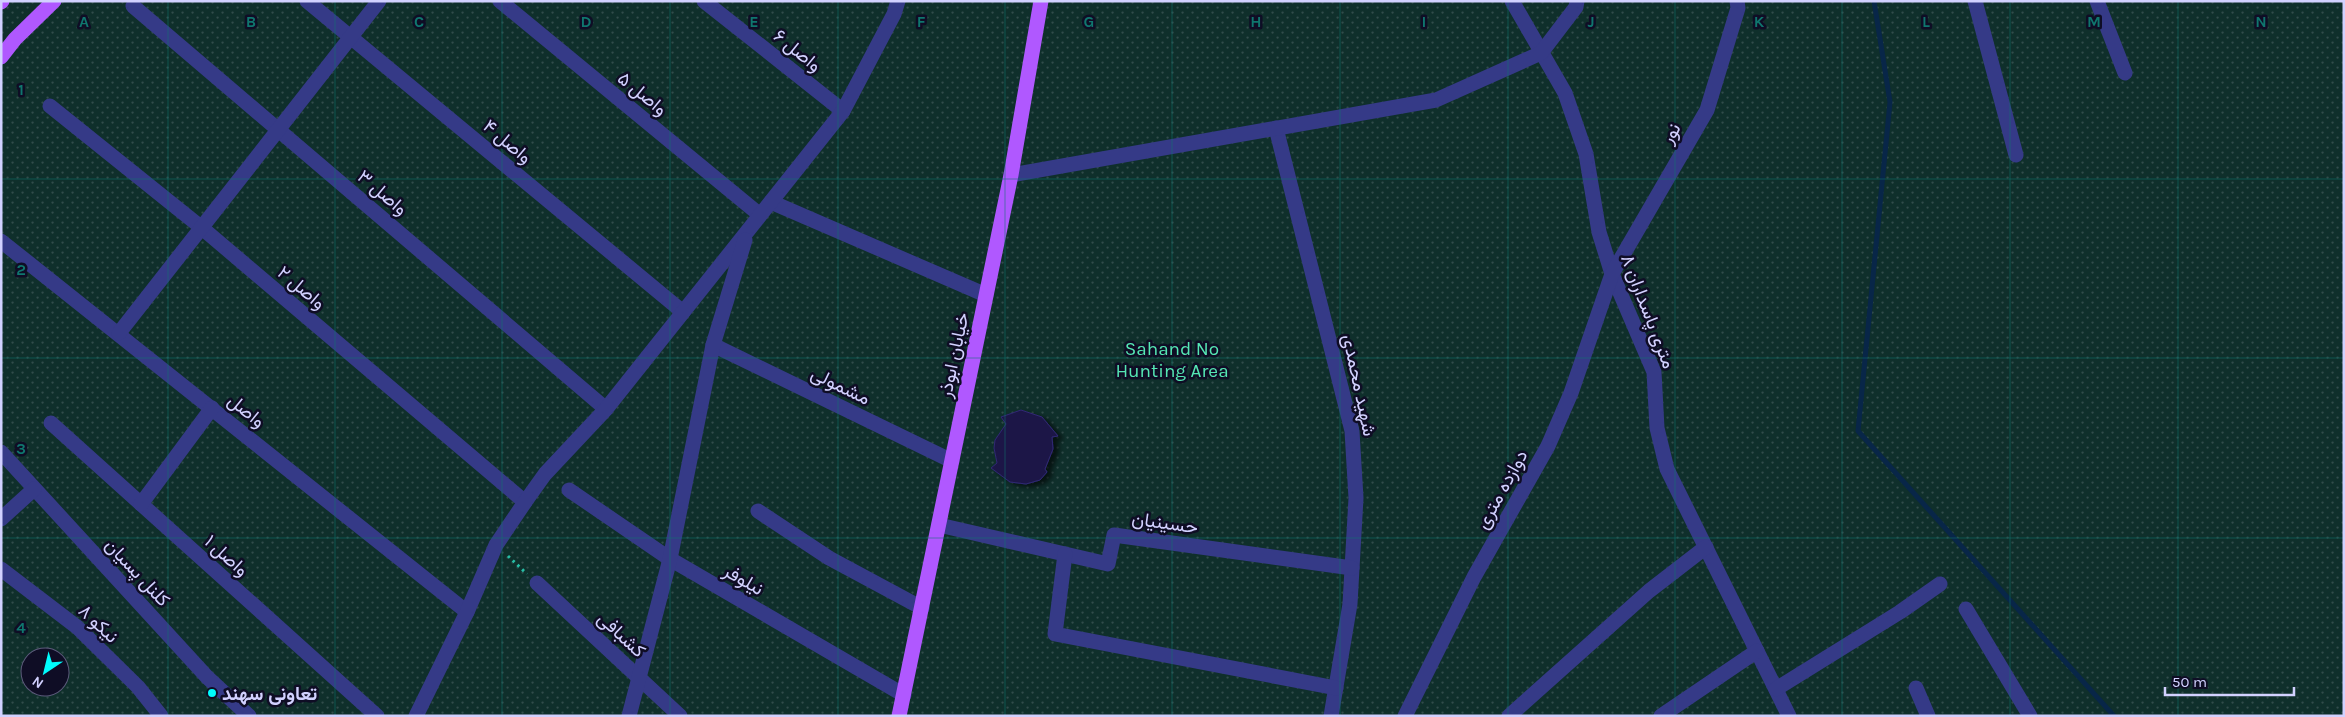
<svg xmlns="http://www.w3.org/2000/svg" width="2345" height="717" font-family="Karla,Vazirmatn,sans-serif">
<style>
.grass{fill:url(#grass-dots);fill-rule:evenodd}
.lines{fill:none;stroke-linecap:round;stroke-linejoin:round}
.stream{stroke:#082648;stroke-width:5}
.building{fill:#1d1847;stroke:#302875;filter:url(#shadow)}
.path{stroke:#27bda5;stroke-width:3;stroke-dasharray:2.5 4;stroke-linecap:butt}
.minor{stroke:#353a87;stroke-width:15}
.major{stroke:#b058ff;stroke-width:15}
.grid{fill:none;stroke:#0f766e;stroke-width:1;stroke-opacity:0.55}
.poi-dot{fill:#00fcfc;stroke:#0f0d25;stroke-width:2}
.labels{text-anchor:middle;stroke-width:5;stroke-linejoin:round;paint-order:stroke}
.street-label{font-size:19px;fill:#d2d1ff;stroke:#0f0d25}
.park-label{font-size:19px;fill:#55e7b4;stroke:#0f0d25}
.poi-label{font-size:19px;font-weight:bold;fill:#d2d1ff;stroke:#0f0d25;text-anchor:start}
.grid-label{font-size:16px;text-anchor:middle;font-weight:bold;fill:#0f766e;stroke:#0f0d25;stroke-width:5;stroke-linejoin:round;paint-order:stroke}
</style>
<defs>
<pattern id="grass-dots" width="8" height="8" patternUnits="userSpaceOnUse" patternTransform="scale(1.25)"><rect width="8" height="8" fill="#0f2f2b"/><path d="M2 2h.1M6 6h.1" fill="none" stroke="#314c4b" stroke-width="1.8" stroke-linecap="round"/></pattern>
<filter id="shadow"><feDropShadow dx="5.5" dy="3" stdDeviation="2.5" flood-color="#0009"/></filter>
</defs>
<rect width="100%" height="100%" fill="#0f0d25"/>
<path class="grass" d="M1,1H2344V716H1ZM30,657H60V687H30Z"/>
<g class="lines">
<polyline class="stream" points="1874,1 1890,102 1858,431 2114,716"/>
</g>
<polygon class="building" points="1021,410 1042,417 1058,436 1052,437 1053,449 1045,469 1047,472 1040,480 1026,484 1010,482 991,468 997,463 994,448 995,440 1006,424 1001,417"/>
<g class="lines">
<polyline class="path" points="508,556 527,574"/>
<g class="minor">
<polyline points="307,1 683,312"/>
<polyline points="500,1 760,215"/>
<polyline points="704,1 843,111"/>
<polyline points="1512,1 1565,93 1586,154 1599,232 1612,274 1654,372 1657,428 1667,469 1789,716"/>
<polyline points="1975,1 2016,155"/>
<polyline points="2097,1 2125,73"/>
<polyline points="133,6 606,409"/>
<polyline points="50,106 202,228 525,502"/>
<polyline points="1276,128 1352,431 1356,498 1350,604 1331,716"/>
<polyline points="1011,175 1436,100 1541,53 1576,7 1577,1"/>
<polyline points="771,202 986,295"/>
<polyline points="1,241 467,612"/>
<polyline points="119,333 379,1"/>
<polyline points="713,345 952,461"/>
<polyline points="51,423 377,716"/>
<polyline points="1,452 207,677 249,716"/>
<polyline points="569,490 670,559 904,695"/>
<polyline points="141,504 212,408"/>
<polyline points="758,511 829,558 922,608"/>
<polyline points="1,519 34,489"/>
<polyline points="939,525 1108,564 1114,535 1352,568"/>
<polyline points="1065,554 1055,634 1336,688"/>
<polyline points="1,569 77,627 138,687 161,716"/>
<polyline points="537,583 680,716"/>
<polyline points="1966,609 2030,716"/>
<polyline points="1916,688 1928,716"/>
<polyline points="1776,689 1900,612 1940,584"/>
<polyline points="416,716 467,612 496,545 525,502 545,474 606,409 843,111 894,14 898,1"/>
<polyline points="629,716 670,559 713,345 745,240"/>
<polyline points="1405,716 1474,577 1548,446 1571,393 1612,274 1707,110 1738,8 1737,1"/>
<polyline points="1509,716 1649,591 1706,547"/>
<polyline points="1661,716 1757,651"/>
</g>
<g class="major">
<polyline points="1,2 2,1"/>
<polyline points="1,57 15,39 54,1"/>
<polyline points="899,716 1011,175 1041,1"/>
</g>
</g>
<path class="grid" d="M168,1V716M335,1V716M502,1V716M670,1V716M838,1V716M1005,1V716M1172,1V716M1340,1V716M1508,1V716M1675,1V716M1842,1V716M2010,1V716M2178,1V716M1,179H2344M1,358H2344M1,538H2344"/>
<circle class="poi-dot" cx="212" cy="693" r="5"/>
<g class="labels">
<g class="street-label">
<text transform="translate(798 50) rotate(39)" y="7">واصل ۶</text>
<text transform="translate(643 93) rotate(39)" y="7">واصل ۵</text>
<text transform="translate(1670 133) rotate(-60)" y="7">نور</text>
<text transform="translate(508 141) rotate(40)" y="7">واصل ۴</text>
<text transform="translate(383 192) rotate(40)" y="7">واصل ۳</text>
<text transform="translate(302 287) rotate(40)" y="7">واصل ۲</text>
<text transform="translate(1649 311) rotate(69)" y="7">۸ متری پاسداران</text>
<text transform="translate(953 355) rotate(-78)" y="7">خیابان ابوذر</text>
<text transform="translate(841 385) rotate(26)" y="7">مشمولی</text>
<text transform="translate(1360 385) rotate(78)" y="7">شهید محمدی</text>
<text transform="translate(247 410) rotate(39)" y="7">واصل</text>
<text transform="translate(1501 489) rotate(-61)" y="7">دوازده متری</text>
<text transform="translate(1165 522) rotate(8)" y="7">حسینیان</text>
<text transform="translate(227 555) rotate(42)" y="7">واصل ۱</text>
<text transform="translate(138 572) rotate(47)" y="7">کلنل پسیان</text>
<text transform="translate(744 579) rotate(30)" y="7">نیلوفر</text>
<text transform="translate(99 623) rotate(43)" y="7">نیکو ۸</text>
<text transform="translate(622 634) rotate(43)" y="7">کشبافی</text>
</g>
<g class="park-label">
<text x="1172" y="355">Sahand No<tspan x="1172" dy="22">Hunting Area</tspan></text>
</g>
<g class="poi-label">
<text x="222" y="700">تعاونی سهند</text>
</g>
</g>
<g class="grid-label">
<text x="84" y="27">A</text>
<text x="251" y="27">B</text>
<text x="419" y="27">C</text>
<text x="586" y="27">D</text>
<text x="754" y="27">E</text>
<text x="921" y="27">F</text>
<text x="1089" y="27">G</text>
<text x="1256" y="27">H</text>
<text x="1424" y="27">I</text>
<text x="1591" y="27">J</text>
<text x="1759" y="27">K</text>
<text x="1926" y="27">L</text>
<text x="2094" y="27">M</text>
<text x="2261" y="27">N</text>
<text x="21" y="95">1</text>
<text x="21" y="275">2</text>
<text x="21" y="454">3</text>
<text x="21" y="633">4</text>
</g>
<rect width="2345" height="717" fill="none" stroke="#d2d1ff" stroke-width="5"/>
<g transform="translate(45 672) rotate(215)"><circle r="24" fill="#0f0d25" stroke="#5d5b7c"/>
<path d="M0-4L9 19L0 12L-9 19Z" fill="#00fcfc"/>
<text y="-8" font-size="14" font-weight="bold" text-anchor="middle" fill="#d2d1ff">N</text>
</g>
<path d="M2165 687v8h129v-8" fill="none" stroke="#d2d1ff" stroke-width="2.5"/>
<text x="2172" y="687" font-size="15" fill="#d2d1ff" stroke="#0f0d25" stroke-width="4" paint-order="stroke">50 m</text>
</svg>
